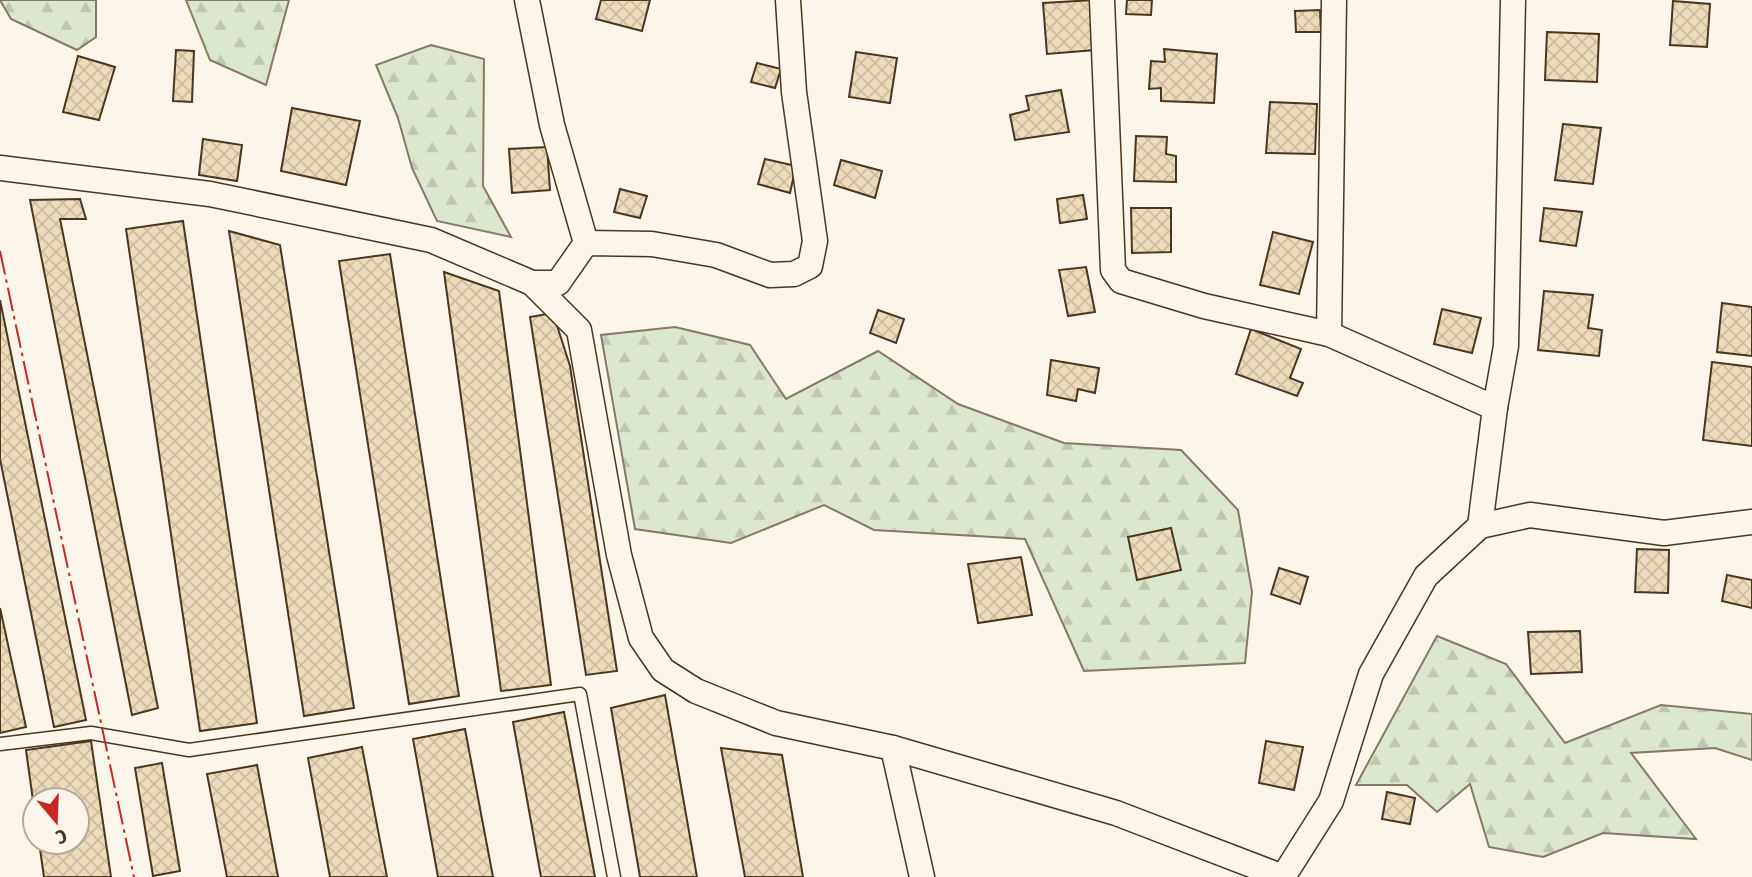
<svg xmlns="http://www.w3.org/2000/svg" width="1752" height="877" font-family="'Fira Sans Condensed',sans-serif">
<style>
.forest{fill:url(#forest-firs);stroke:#887966;stroke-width:2}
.building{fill:url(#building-cross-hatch);stroke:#4a3520;stroke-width:2}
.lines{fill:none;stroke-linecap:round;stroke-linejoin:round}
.lane-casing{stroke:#4a3520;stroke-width:15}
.street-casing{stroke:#4a3520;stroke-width:27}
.lane{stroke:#fbf6e9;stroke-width:12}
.street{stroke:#fbf6e9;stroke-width:24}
.power{stroke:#c62828;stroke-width:2;stroke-dasharray:24 5 3.5 5;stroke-linecap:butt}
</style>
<defs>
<pattern id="forest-firs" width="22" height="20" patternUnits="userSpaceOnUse" patternTransform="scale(1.75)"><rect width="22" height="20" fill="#dce7d0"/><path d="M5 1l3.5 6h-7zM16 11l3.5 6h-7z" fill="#bec7b2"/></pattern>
<pattern id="building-cross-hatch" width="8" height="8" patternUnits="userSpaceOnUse" patternTransform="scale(1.75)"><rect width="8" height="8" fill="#ecdcbc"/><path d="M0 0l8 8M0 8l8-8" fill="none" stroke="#ccbda1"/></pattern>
</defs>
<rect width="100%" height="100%" fill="#fbf6e9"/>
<g class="forest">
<polygon points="0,0 96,0 96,37 77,50 11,19"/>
<polygon points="186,0 289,0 266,85 210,60"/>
<polygon points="431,45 484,59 483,186 511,237 437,221 412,168 398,118 376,65"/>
<polygon points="675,327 750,345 786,399 878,351 958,404 1064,443 1181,450 1238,510 1252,592 1245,663 1084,671 1025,539 874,530 824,505 731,543 635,529 601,335"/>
<polygon points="1437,636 1506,664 1565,743 1661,705 1752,714 1752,760 1715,748 1631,753 1696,839 1603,833 1543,857 1489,847 1470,784 1437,812 1407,785 1356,785"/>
</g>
<g class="building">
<polygon points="601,0 650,0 642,31 596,19"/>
<polygon points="1094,0 1095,50 1047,54 1043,3"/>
<polygon points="1127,0 1152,0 1151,15 1126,14"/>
<polygon points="1673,1 1710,4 1707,47 1670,45"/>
<polygon points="1320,10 1321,32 1296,32 1295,11"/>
<polygon points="1547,32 1599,34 1597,82 1545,80"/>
<polygon points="1164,49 1217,54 1214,103 1161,101 1161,88 1149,89 1151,61 1165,62"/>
<polygon points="176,50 194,51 192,102 173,101"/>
<polygon points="856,52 897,58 890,103 849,97"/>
<polygon points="78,56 115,67 99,120 63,112"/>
<polygon points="757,63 781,69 775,88 751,82"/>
<polygon points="1061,90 1069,132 1015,140 1010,115 1029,110 1026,96"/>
<polygon points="1270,102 1317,104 1315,154 1266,153"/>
<polygon points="292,108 360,121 346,185 281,171"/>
<polygon points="1563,124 1601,128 1593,184 1555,180"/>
<polygon points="1136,136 1167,137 1166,154 1176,156 1176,182 1134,181"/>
<polygon points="203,139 242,145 237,181 199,175"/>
<polygon points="547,147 550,190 512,193 509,149"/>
<polygon points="765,159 796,166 790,193 758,184"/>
<polygon points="841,160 882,171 875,198 834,185"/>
<polygon points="620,189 647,196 640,218 614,212"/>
<polygon points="1083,195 1087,219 1060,223 1057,199"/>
<polygon points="80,199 86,219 60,219 158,708 132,715 30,200"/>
<polygon points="1131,208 1171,208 1171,252 1132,253"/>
<polygon points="1544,208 1582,212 1576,246 1540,241"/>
<polygon points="183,221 257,723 200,731 126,229"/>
<polygon points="229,231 280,245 354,708 304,716"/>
<polygon points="1273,232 1313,242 1299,294 1260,285"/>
<polygon points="390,254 459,696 409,704 339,261"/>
<polygon points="1086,267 1095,312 1068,316 1059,270"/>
<polygon points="444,272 499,291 551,685 501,691"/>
<polygon points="1544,291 1593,295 1588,328 1602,330 1599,356 1538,350"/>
<polygon points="0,300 86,720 54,727 0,459"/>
<polygon points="1722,303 1752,307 1752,356 1717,352"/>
<polygon points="1442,309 1481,318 1472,353 1434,344"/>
<polygon points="878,310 904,319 896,343 870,333"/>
<polygon points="553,313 570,366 617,671 586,675 530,317"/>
<polygon points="1251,329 1301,349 1290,378 1303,383 1297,396 1236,374"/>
<polygon points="1051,360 1099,368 1095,393 1078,389 1076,401 1047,395"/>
<polygon points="1712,362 1752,367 1752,446 1703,440"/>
<polygon points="1171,528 1181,570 1137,580 1128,537"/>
<polygon points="1637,549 1669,550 1668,593 1635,592"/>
<polygon points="1021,557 1032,615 978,623 968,564"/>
<polygon points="1279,568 1308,577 1300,604 1271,594"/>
<polygon points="1727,575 1752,580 1752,608 1722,601"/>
<polygon points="0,608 26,727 0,733"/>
<polygon points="1580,631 1582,672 1531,674 1528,632"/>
<polygon points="665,695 697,877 640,877 611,708"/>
<polygon points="564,712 595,877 541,877 513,722"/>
<polygon points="465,729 493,877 438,877 413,739"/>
<polygon points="91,741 111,877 44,877 39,842 77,842 77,800 35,800 35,815 26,750"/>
<polygon points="1266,741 1303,747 1294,790 1259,783"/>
<polygon points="362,747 387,877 330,877 308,758"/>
<polygon points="721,748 782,755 803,877 745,877"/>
<polygon points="162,763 180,871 153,876 135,768"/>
<polygon points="257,765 278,877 227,877 207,774"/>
<polygon points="1387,792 1415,798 1410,824 1382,819"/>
</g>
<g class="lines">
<g class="lane-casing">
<polyline id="lane" points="0,744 91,733 189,750 580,694 614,877"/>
</g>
<g class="street-casing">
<g id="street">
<polyline points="527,0 552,125 586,243"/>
<polyline points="1102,0 1113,270 1121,281 1204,306 1329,334 1495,408 1480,526"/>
<polyline points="0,168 210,194 431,240 532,283 558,283 586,243 652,244 716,255 770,275 794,274 810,266 815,241 794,92 788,0"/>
<polyline points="532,283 579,330 619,555 641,638 663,670 696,691 776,723 893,748 1116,813 1283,877 1331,801 1371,674 1426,576 1480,526 1530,515 1664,533 1752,522"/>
<polyline points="1329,334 1334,0"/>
<polyline points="1495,408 1506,346 1513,0"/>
<polyline points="893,748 922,877"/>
</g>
</g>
<use href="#lane" class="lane"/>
<use href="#street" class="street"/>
<polyline class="power" points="0,251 134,877"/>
</g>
<g transform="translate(56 821) rotate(161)"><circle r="33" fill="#fbf6e9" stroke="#b4a999" stroke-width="2"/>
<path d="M0-5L12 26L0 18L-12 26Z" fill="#c62828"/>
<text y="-10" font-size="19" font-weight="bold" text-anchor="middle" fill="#4a3520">С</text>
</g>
</svg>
